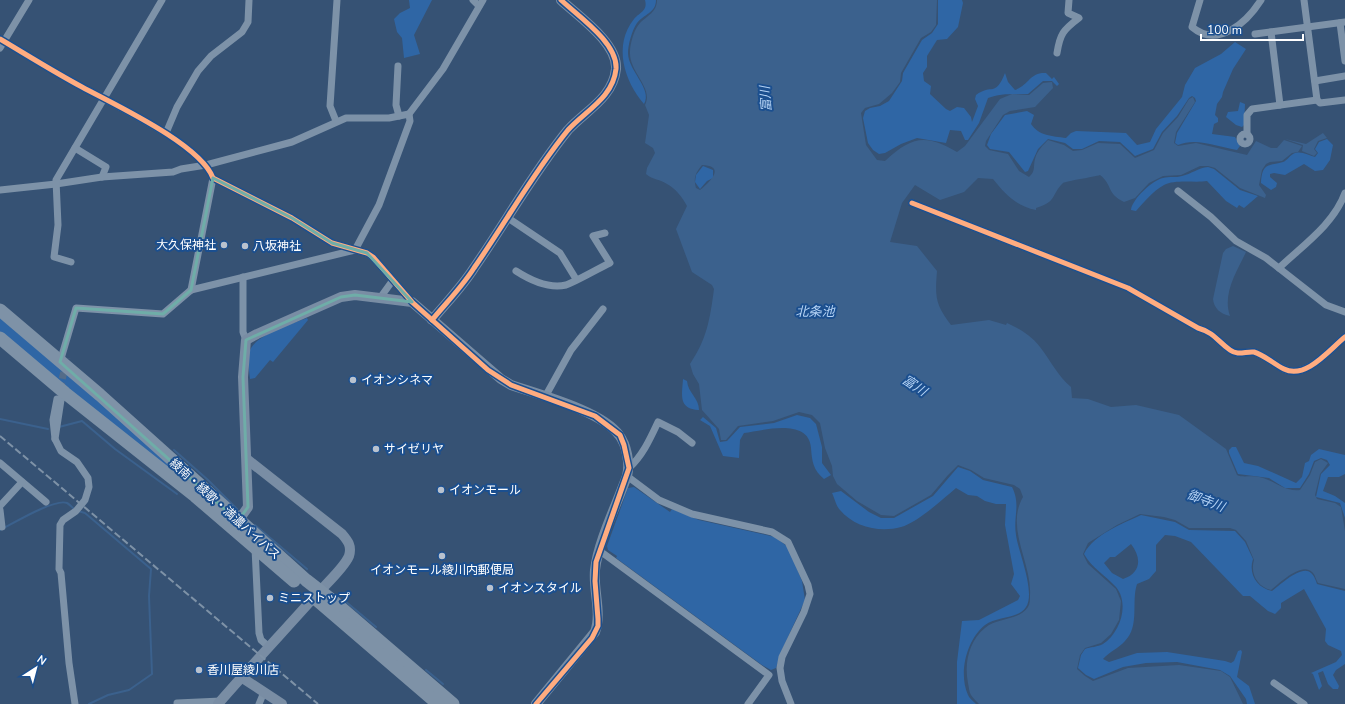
<svg xmlns="http://www.w3.org/2000/svg" width="1345" height="704" font-family="'Nunito Sans','Noto Sans JP',sans-serif">
<style>
.green{fill:#2f66a5;fill-rule:evenodd}
.water{fill:#3b618d;fill-rule:evenodd}
.lines{fill:none;stroke-linecap:round;stroke-linejoin:round}
.stream{stroke:#3b618d;stroke-width:2}
.street-tunnel{stroke:#546c89;stroke-width:7;stroke-dasharray:7 3.5;stroke-linecap:butt}
.street{stroke:#7d92a8;stroke-width:7}
.secondary{stroke:#798da4;stroke-width:10}
.highway{stroke:#7e92a7;stroke-width:13}
.rail{stroke:#7e92a7;stroke-width:2;stroke-dasharray:7 3;stroke-linecap:butt}
.cycleway-casing{stroke:#1b4f8f;stroke-width:8}
.cycleway{stroke:#ffac80;stroke-width:5}
.marked{fill:none;stroke:#6fada8;stroke-width:3;stroke-linejoin:round}
.poi-dot{fill:#b9c2ce;stroke:#1b4f8f;stroke-width:1.5}
.labels{text-anchor:middle;stroke-width:4;stroke-linejoin:round;paint-order:stroke}
.poi-label{font-size:12px;fill:#fff;stroke:#1b4f8f;text-anchor:start}
.street-label{font-size:12px;fill:#fff;stroke:#1b4f8f}
.water-label{font-size:13px;font-style:italic;fill:#b5d3f5;stroke:#1b4f8f}
</style>
<rect width="100%" height="100%" fill="#365274"/>
<g class="green">
<polygon points="409,0 432,0 414,35 420,54 404,58 402,38 397,32 394,19 400,13 410,8"/>
<path d="M645,0H656C656,13 644,14 637,23C632,30 628,45 628,53C628,71 653,89 644,104C624,81 613,45 634,19C640,12 648,11 645,0Z"/>
<path d="M938,0H962L963,3L958,27L947,39L937,40L927,56V67L923,73L924,81L931,86L930,94L946,109L950,111L957,107L964,108L971,117L972,122L978,106L975,99L976,95C992,83 995,98 1005,73L1008,82L1015,90C1030,84 1030,72 1046,73L1052,79L1054,77L1059,84L1057,86L1052,81H1043L1028,94C1014,94 1000,93 988,98L979,123L968,140H965L961,131L950,130L946,143L917,138L901,144L885,153L879,154L873,150L868,143L863,118L865,111L870,108L880,106L889,101L902,81L903,73L922,40L932,33L938,24Z"/>
<path d="M1235,42L1246,49L1233,69L1223,92L1222,97L1217,104L1215,115L1218,118V122L1214,124L1212,134L1235,137L1240,146L1237,150C1218,147 1196,137 1178,145L1175,143L1177,133L1196,101L1195,98L1192,96L1189,98L1177,116L1162,132L1153,149L1135,156L1120,142L1099,141L1082,149H1073L1065,143L1048,139L1038,149L1028,171L1025,172L1009,152L990,149L987,145L991,134L1005,115L1027,111L1034,115L1031,124C1039,136 1052,136 1066,138L1071,133L1076,131L1126,133L1137,145L1150,142L1156,129L1182,97L1185,85L1195,68L1221,54Z"/>
<polygon points="1240,102 1245,104 1244,125 1242,127 1236,125 1226,117 1228,112 1238,111"/>
<path d="M1327,139L1333,145L1330,160L1323,170L1315,171L1304,164L1285,175L1274,173L1270,174V177L1277,183L1276,187L1271,190L1261,183C1262,162 1269,166 1283,162C1287,161 1289,156 1293,154C1300,150 1308,155 1315,157L1318,153L1315,149L1319,142Z"/>
<polygon points="703,166 713,170 713,178 707,181 700,189 695,182 696,175"/>
<path d="M1208,167L1214,169L1240,190L1258,196L1244,208L1239,205L1237,208L1226,201L1207,181C1195,183 1175,179 1164,185C1153,191 1144,202 1136,211L1131,210C1132,199 1153,180 1163,178C1169,176 1176,178 1182,176C1191,174 1198,168 1208,167Z"/>
<polygon points="0,316 80,384 251,538 0,334"/>
<path d="M307,318L308,320L273,362L270,360L255,378L250,379C249,370 247,358 250,350C257,334 292,324 307,318Z"/>
<path d="M683,379L687,381C688,393 699,398 699,410C678,409 682,395 683,379Z"/>
<path d="M797,415L810,418L816,424L822,447V463L831,475L824,479C813,470 812,461 811,448C809,418 764,430 744,433L740,440L739,458L723,456L710,426L700,420L703,417L716,428L720,442L727,441L740,427L774,423Z"/>
<polygon points="1232,447 1236,447 1244,463 1258,466 1296,483 1302,477 1305,463 1309,461 1311,455 1319,449 1345,455 1345,474 1339,477 1328,477 1323,491 1335,496 1345,503 1345,518 1340,503 1316,497 1321,474 1330,465 1327,460 1321,458 1314,461 1309,474 1300,488 1285,488 1269,478 1238,474 1229,453 1229,450"/>
<path d="M958,467L970,471L983,480L1012,487C1021,505 1013,516 1016,535C1018,551 1036,592 1026,607C1019,619 997,616 985,625C967,639 958,673 968,695C969,698 973,701 976,704H957V662L962,621L979,620L1018,600L1020,596L1011,584L1014,574L1005,525L1006,504H996L985,501L977,496L968,495L956,488C943,499 917,523 901,527C880,533 854,527 840,510C836,506 835,499 832,493L841,491L869,512L881,518H894L933,496Z"/>
<polygon points="634,487 670,512 672,509 699,520 775,537 788,547 802,581 805,600 782,650 776,668 771,670 762,665 616,558 617,556 608,550 607,546 628,488"/>
<path d="M1141,515L1175,522L1189,530L1235,531L1245,542L1253,559C1248,574 1257,588 1272,591C1280,585 1302,564 1311,573C1314,575 1316,581 1317,584L1345,591V664L1336,670L1333,675L1339,686L1338,689H1333L1328,684L1323,671L1318,673L1322,686L1319,690L1313,674L1311,673L1336,662L1342,655L1341,651L1328,645L1325,641L1326,629L1304,589L1281,603V608L1275,614L1268,611L1250,596H1243L1191,542L1175,536L1165,535L1156,545V571L1149,579L1137,584C1131,602 1140,626 1125,641C1119,648 1109,652 1103,659L1109,662L1137,653L1167,652L1225,661L1231,663L1234,661L1238,651L1241,650L1242,652L1237,677L1249,686L1255,704H1247L1246,699L1230,676L1220,670L1177,662L1146,663L1123,667L1094,679L1086,675L1078,668L1081,655L1085,649C1090,647 1098,647 1103,644C1120,633 1130,604 1116,587C1105,575 1092,568 1084,554C1094,534 1122,524 1141,515ZM1131,544C1142,558 1141,573 1123,579L1112,573L1104,563L1110,557H1115Z"/>
</g>
<g class="water">
<path d="M657,0H937L936,25L931,32L921,38L901,73L900,82L892,93L879,104L865,108L861,113L866,145L877,160L885,161C912,136 926,134 957,152L965,146L1000,99L1012,94L1029,95L1043,83L1052,82L1053,88L1035,107L1010,111L1003,115L986,141L985,146L989,150L1008,154L1019,171L1029,177C1036,171 1033,166 1035,159C1037,151 1043,145 1048,140L1064,145L1073,151L1082,150L1098,143L1120,144L1135,158L1154,150L1163,133L1178,117L1189,99L1193,97L1195,102L1176,132L1174,143L1178,146L1196,143L1247,155L1256,141L1271,148H1277L1284,140L1302,146L1298,152L1292,153L1282,161L1270,162L1266,164L1262,170L1259,185L1266,195L1265,198L1240,188L1215,168L1208,166H1200L1181,175L1163,176L1149,183L1135,198L1124,202C1106,193 1113,185 1100,175C1094,177 1066,181 1063,183C1050,196 1058,201 1036,208V210C1016,206 1005,194 993,179L978,178L964,192L940,200L915,185L902,203L890,242L917,246L937,271C935,297 935,304 951,325L989,320L1006,325L1007,323C1020,329 1031,335 1040,347C1051,361 1057,375 1071,387L1072,398L1088,399L1111,407L1136,405L1179,415L1226,449L1237,475C1242,478 1252,475 1259,477C1274,480 1284,492 1300,490L1310,475L1315,462L1321,459L1328,463L1320,474L1315,495L1317,499L1335,503L1341,507L1345,531V589L1318,583C1316,580 1315,574 1312,572C1301,562 1280,583 1271,590C1257,587 1250,573 1254,560L1246,541L1236,530L1230,528H1189L1175,520L1164,517L1140,514L1117,525L1088,543L1083,554L1088,564L1116,589L1121,601L1119,620L1111,634L1101,643L1085,648L1080,655L1077,669L1085,676L1093,681L1128,668L1179,665L1221,671L1230,677L1243,704H979C976,701 973,698 971,695C969,692 969,687 968,683C964,663 969,641 985,628C998,617 1019,621 1028,607C1030,604 1030,599 1030,595C1032,563 1005,528 1023,497L1020,489L1014,485L984,478L971,470L958,465L948,475L931,495L894,516L881,515L857,501L837,484L833,476L832,466L825,448L820,423L812,415L799,412L773,421L738,426L726,440H721L719,429L702,410L699,384L693,374L690,364C707,339 710,319 714,289L712,285L692,272L676,229L687,206C683,198 675,188 667,184C660,179 653,180 646,174L647,168L655,153L653,148L645,143L649,115L645,105C654,88 629,72 630,52C630,44 634,29 640,23C647,16 657,12 657,0ZM702,165C727,166 709,183 700,190L696,188C693,178 696,172 702,165Z"/>
<polygon points="1323,133 1327,138 1318,141 1314,149 1317,153 1314,156 1302,151 1303,145 1285,139 1306,144"/>
<path d="M1233,246L1246,252C1237,271 1222,294 1230,316C1220,314 1214,308 1213,299L1223,253L1226,249Z"/>
</g>
<g class="lines">
<g class="stream">
<polyline points="0,419 48,429"/>
<polyline points="59,427 82,421 115,449 177,494"/>
<polyline points="174,450 208,480 237,509"/>
<polyline points="78,511 85,513 151,569 149,596 152,674 129,690 108,695 89,704"/>
<polyline points="255,525 307,569"/>
<path d="M0,530C12,524 55,498 67,503C69,504 72,507 74,509"/>
<polyline points="344,593 345,601 376,627"/>
<polyline points="426,670 443,684"/>
</g>
<polyline class="street-tunnel" points="60,389 67,358"/>
<g class="street">
<polyline points="473,0 479,6"/>
<path d="M1200,0L1192,27C1218,49 1247,22 1261,0"/>
<polyline points="1304,0 1317,100"/>
<polyline points="1340,23 1345,61"/>
<polyline points="1271,32 1280,105"/>
<polyline points="1255,34 1345,22"/>
<path d="M0,39C27,55 54,72 82,87C115,105 200,144 213,178L292,218L332,243L367,253L373,257L412,302"/>
<polyline points="0,48 29,0"/>
<path d="M1057,53C1060,34 1063,30 1079,18L1068,13L1069,0"/>
<polyline points="398,66 396,105 399,116"/>
<polyline points="1315,81 1345,76"/>
<polyline points="336,121 330,106 337,0"/>
<polyline points="166,133 177,107 198,71 211,56 242,32 248,22 249,0"/>
<polyline points="1247,134 1247,115 1252,109 1317,100 1320,103 1345,100"/>
<circle cx="1245" cy="139" r="5"/>
<polyline points="75,148 106,167 102,177"/>
<polyline points="0,190 56,184 102,177 173,172 181,169 206,165 292,142 346,118 389,118 409,114 443,69 483,0"/>
<polyline points="1178,191 1211,217 1236,241 1266,258 1326,305 1345,312"/>
<path d="M912,203L1128,288L1198,328C1215,333 1217,341 1230,350C1238,356 1246,351 1254,352C1264,355 1274,364 1284,369C1306,380 1330,349 1345,337"/>
<polyline points="508,218 560,253 576,279"/>
<polyline points="71,262 54,257 58,225 56,180 162,0"/>
<path d="M1279,268C1302,246 1334,224 1345,193"/>
<path d="M516,271C530,280 549,289 566,285C577,281 599,268 610,263L593,236L605,233"/>
<polyline points="243,277 243,332 246,340"/>
<polyline points="191,290 213,178"/>
<polyline points="380,298 393,280"/>
<polyline points="60,362 76,308 163,314 191,290 355,250 379,205 410,121 409,114"/>
<polyline points="545,397 571,350 603,309"/>
<polyline points="57,399 53,420 55,439 61,400 65,393"/>
<polyline points="55,439 61,451 77,462 88,478 89,487 85,500 76,511 63,520 60,525 59,569 61,573 69,663 75,704"/>
<polyline points="0,463 46,502"/>
<path d="M629,468C643,455 650,439 658,422L678,432L692,443"/>
<polyline points="627,476 659,500 692,514 772,532 788,542 808,585 810,594 804,612 782,657 780,668 782,681 791,704"/>
<polyline points="0,506 22,482"/>
<polyline points="0,510 2,527"/>
<polyline points="255,548 259,633 261,640 269,647"/>
<polyline points="600,551 769,675 748,704"/>
<polyline points="1274,683 1304,704"/>
<polyline points="177,703 221,701"/>
<polyline points="259,704 264,692"/>
</g>
<g class="secondary">
<path d="M432,320C446,303 462,287 474,268C506,222 533,173 568,130C585,111 613,98 616,69C618,43 578,16 561,0"/>
<path d="M238,521L248,507L243,377L246,340L257,334L341,297L355,295L412,302L501,379L511,385C540,395 602,411 619,435C627,445 630,464 627,476C617,504 598,542 595,570C593,590 602,613 595,632L536,704"/>
<polyline points="241,677 282,704"/>
<path d="M218,704C250,667 283,632 316,595C325,585 344,568 349,556C352,546 348,541 342,534L248,460"/>
</g>
<g class="highway">
<polyline points="0,310 100,395 306,580 333,601 453,704"/>
<polyline points="0,338 65,393 195,496 294,581"/>
<polyline points="317,600 438,704"/>
</g>
<polyline class="rail" points="0,436 318,704"/>
<g class="cycleway-casing">
<g id="cycleway">
<path d="M0,39C27,55 54,72 82,87C115,105 200,144 213,178L292,218L332,243L367,253L373,257L412,302L488,370L511,385L595,416L620,435L624,445L629,468L596,562L595,581L598,619V626L592,638L536,704"/>
<path d="M912,203L1128,288L1198,328C1215,333 1217,341 1230,350C1238,356 1246,351 1254,352C1264,355 1274,364 1284,369C1306,380 1330,349 1345,337"/>
<path d="M432,320C446,303 462,287 474,268C506,222 533,173 568,130C585,111 613,98 616,69C618,43 578,16 561,0"/>
</g>
</g>
<use href="#cycleway" class="cycleway"/>
</g>
<path class="marked" d="M213,178L292,218L332,243L367,253L412,302L355,295L341,297L246,340L243,377L248,507L238,521L60,362L76,308L163,314L191,290Z"/>
<g class="poi-dot">
<circle cx="224" cy="245" r="4"/>
<circle cx="245" cy="246" r="4"/>
<circle cx="353" cy="380" r="4"/>
<circle cx="376" cy="449" r="4"/>
<circle cx="441" cy="490" r="4"/>
<circle cx="442" cy="556" r="4"/>
<circle cx="490" cy="588" r="4"/>
<circle cx="270" cy="598" r="4"/>
<circle cx="199" cy="670" r="4"/>
</g>
<g class="labels">
<g class="poi-label">
<text x="216" y="249" text-anchor="end">大久保神社</text>
<text x="253" y="250">八坂神社</text>
<text x="361" y="384">イオンシネマ</text>
<text x="384" y="453">サイゼリヤ</text>
<text x="449" y="494">イオンモール</text>
<text x="442" y="574" text-anchor="middle">イオンモール綾川内郵便局</text>
<text x="498" y="592">イオンスタイル</text>
<text x="278" y="602">ミニストップ</text>
<text x="207" y="674">香川屋綾川店</text>
</g>
<g class="street-label">
<text transform="translate(225 509) rotate(42)" y="4">綾南・綾歌・満濃バイパス</text>
</g>
<g class="water-label">
<text transform="translate(765 99) rotate(-94)" y="5">富川</text>
<text x="815" y="316">北条池</text>
<text transform="translate(915 385) rotate(33)" y="5">富川</text>
<text transform="translate(1206 500) rotate(21)" y="5">御寺川</text>
</g>
</g>
<g transform="translate(36 668) rotate(36)" stroke="#1b4f8f" stroke-width="3" paint-order="stroke">
<path d="M0-3L7 15L0 10L-7 15Z" fill="#ffffff"/>
<text y="-6" font-size="11" font-weight="bold" text-anchor="middle" fill="#ffffff">N</text>
</g>
<path d="M1201 34v6h102v-6" fill="none" stroke="#ffffff" stroke-width="2"/>
<text x="1207" y="34" font-size="12" fill="#ffffff" stroke="#1b4f8f" stroke-width="3" paint-order="stroke">100 m</text>
</svg>
